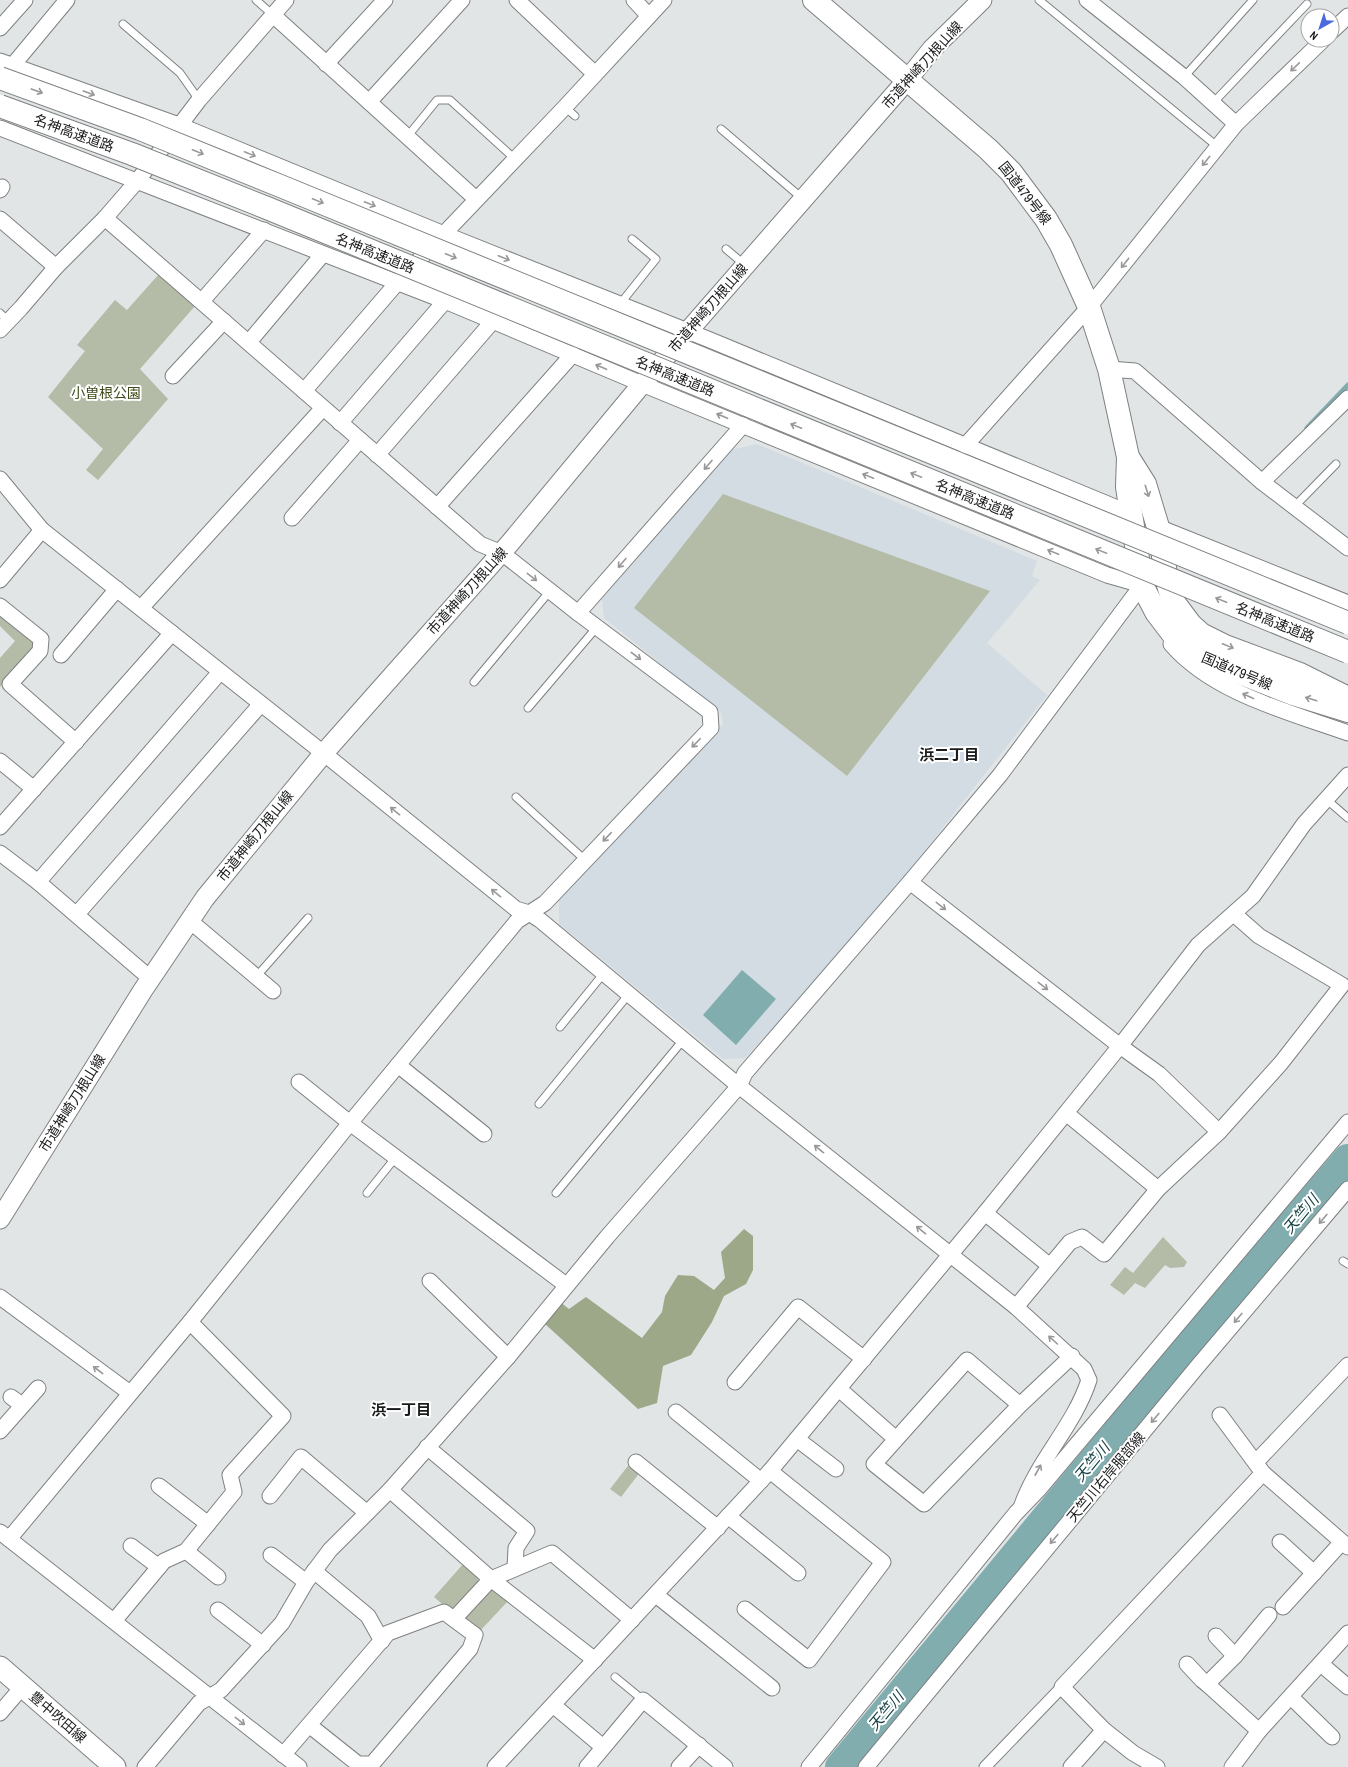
<svg xmlns="http://www.w3.org/2000/svg" width="1348" height="1767" font-family="'Archivo Narrow','Noto Sans JP',sans-serif">
<style>
.built{fill:#d3dce3}
.green{fill:#b4bca7}
.forest{fill:#9ca888}
.water{fill:#81adaf}
.lines{fill:none;stroke-linecap:round;stroke-linejoin:round}
.stream{stroke:#81adaf;stroke-width:5}
.river{stroke:#81adaf;stroke-width:30}
.service-casing{stroke:#7e8182;stroke-width:9}
.pedestrian-casing{stroke:#7e8182;stroke-width:13}
.minor-casing{stroke:#7e8182;stroke-width:17}
.tertiary-casing{stroke:#7e8182;stroke-width:21}
.secondary-casing{stroke:#7e8182;stroke-width:23}
.trunk-casing{stroke:#7e8182;stroke-width:24}
.service{stroke:#fff;stroke-width:7}
.pedestrian{stroke:#fff;stroke-width:11}
.minor{stroke:#fff;stroke-width:15}
.tertiary{stroke:#fff;stroke-width:19}
.secondary{stroke:#fff;stroke-width:21}
.trunk{stroke:#fff;stroke-width:22}
.motorway-bridge-casing{stroke:#7e8182;stroke-width:24;stroke-linecap:butt}
.motorway-bridge{stroke:#fff;stroke-width:22}
.oneway{stroke:#989898}
.labels{text-anchor:middle;stroke-width:4;stroke-linejoin:round;paint-order:stroke}
.street-label{font-size:14px;fill:#191a1b;stroke:#fff}
.park-label{font-size:14px;fill:#3b4a17;stroke:#fff}
.neighbourhood-label{font-size:15px;font-weight:bold;fill:#191a1b;stroke:#fff}
.water-label{font-size:15px;font-style:italic;fill:#174244;stroke:#fff}
</style>
<rect width="100%" height="100%" fill="#e2e5e6"/>
<polygon class="built" points="757,444 1037,561 1032,576 1040,580 987,643 1047,695 867,924 745,1058 723,1059 559,924 559,900 723,724 721,712 604,618 602,599 731,450"/>
<g class="green">
<polygon points="159,274 195,306 140,369 168,399 98,480 86,470 103,449 48,397 85,351 77,345 115,300 127,310"/>
<polygon points="723,494 990,591 847,776 634,608"/>
<polygon points="0,611 34,638 34,647 0,687 0,658 15,641 0,626"/>
<polygon points="1163,1237 1187,1262 1184,1267 1170,1268 1165,1265 1145,1288 1135,1283 1124,1295 1110,1285 1125,1267 1133,1273"/>
<polygon points="631,1462 641,1471 621,1497 610,1489"/>
<polygon points="464,1563 476,1573 479,1583 454,1608 448,1609 434,1597"/>
<polygon points="493,1587 509,1600 479,1632 462,1618"/>
</g>
<polygon class="forest" points="744,1229 753,1236 753,1270 746,1284 724,1296 712,1322 691,1355 663,1366 657,1403 638,1409 544,1323 559,1301 569,1309 586,1297 642,1338 662,1312 665,1296 678,1275 694,1276 714,1290 725,1278 721,1252"/>
<polygon class="water" points="742,970 776,999 736,1045 703,1015"/>
<g class="lines">
<polyline class="stream" points="1307,428 1348,385"/>
<polyline class="river" points="840,1767 1186,1349 1348,1159"/>
<g class="service-casing">
<g id="service">
<polyline points="256,0 273,15"/>
<polyline points="1039,0 1218,147"/>
<polyline points="123,24 180,73 199,100"/>
<polyline points="1184,77 1253,0"/>
<polyline points="1214,102 1307,4"/>
<polyline points="565,107 575,116"/>
<polyline points="721,129 803,199"/>
<polyline points="407,137 437,100 450,100 515,159"/>
<polyline points="726,249 745,265"/>
<polyline points="620,304 656,259 632,239"/>
<polyline points="0,313 8,321"/>
<polyline points="1294,507 1336,464"/>
<polyline points="474,682 550,591"/>
<polyline points="528,708 597,627"/>
<polyline points="516,797 585,860"/>
<polyline points="1326,799 1348,818"/>
<polyline points="256,977 308,918"/>
<polyline points="560,1027 604,973"/>
<polyline points="539,1104 629,994"/>
<polyline points="367,1193 396,1157"/>
<polyline points="556,1193 684,1039"/>
<polyline points="1343,1261 1348,1264"/>
<polyline points="615,1677 643,1700"/>
</g>
</g>
<g class="pedestrian-casing">
<polyline id="pedestrian" points="985,1767 1062,1687"/>
</g>
<g class="minor-casing">
<g id="minor">
<polyline points="517,0 595,74"/>
<polyline points="634,0 649,16"/>
<polyline points="1087,0 1184,77 1236,124"/>
<polyline points="273,15 476,199"/>
<polyline points="0,28 25,0"/>
<polyline points="1332,31 1348,16"/>
<polyline points="0,61 179,125 444,234 710,340 1132,514"/>
<polyline points="326,64 385,0"/>
<polyline points="13,65 67,0"/>
<polyline points="369,102 462,0"/>
<polyline points="0,128 445,301 642,384 1107,575 1142,585"/>
<polyline points="0,190 2,187"/>
<polyline points="0,219 56,267"/>
<polyline points="202,301 264,230"/>
<polyline points="0,330 21,308 56,267 105,218 138,180 199,100 286,0"/>
<polyline points="249,342 323,254"/>
<polyline points="1109,369 1135,371 1262,482 1348,548"/>
<polyline points="173,376 224,321"/>
<polyline points="304,391 397,283 565,107 664,0"/>
<polyline points="340,423 445,301"/>
<polyline points="965,446 1089,307 1236,124 1323,40"/>
<polyline points="377,455 493,321"/>
<path d="M0,479L42,530L337,764L516,909L529,913L540,920L739,1086L1016,1307L1084,1369L1089,1380C1074,1426 1038,1460 1022,1505"/>
<polyline points="1262,482 1348,398"/>
<polyline points="437,507 573,354"/>
<polyline points="292,518 360,440"/>
<polyline points="1158,527 1348,603"/>
<polyline points="0,580 42,530"/>
<polyline points="0,606 41,639 40,651 10,684 76,742"/>
<polyline points="141,608 323,408"/>
<polyline points="578,613 743,425"/>
<path d="M1171,644C1213,693 1289,712 1348,733"/>
<polyline points="61,655 117,589"/>
<polyline points="0,761 34,789"/>
<polyline points="0,827 172,633"/>
<polyline points="0,853 38,882 151,979"/>
<polyline points="38,882 220,672"/>
<polyline points="910,882 1120,1046 1159,1074 1219,1132"/>
<polyline points="77,914 261,704"/>
<polyline points="190,921 273,991"/>
<polyline points="398,1065 484,1134"/>
<polyline points="299,1082 350,1123 566,1285"/>
<polyline points="1066,1113 1158,1189"/>
<polyline points="985,1213 1050,1266"/>
<polyline points="430,1281 508,1357"/>
<polyline points="0,1297 130,1393"/>
<polyline points="1016,1307 1070,1242 1082,1237 1104,1254 1158,1189 1219,1132 1281,1063 1342,985 1259,936 1234,914"/>
<polyline points="735,1382 798,1307 864,1359"/>
<polyline points="839,1389 896,1439"/>
<polyline points="11,1397 22,1405"/>
<polyline points="1020,1405 967,1360 874,1464 924,1504 1020,1405 1072,1356"/>
<polyline points="676,1412 761,1481"/>
<polyline points="1220,1415 1263,1473 1348,1547"/>
<polyline points="0,1431 38,1388"/>
<polyline points="797,1439 836,1469"/>
<polyline points="427,1447 527,1531 516,1548 515,1568"/>
<polyline points="636,1462 718,1528"/>
<polyline points="1256,1462 1348,1365"/>
<polyline points="159,1486 208,1524"/>
<polyline points="390,1490 491,1579 595,1660"/>
<polyline points="270,1496 301,1457 367,1513"/>
<polyline points="728,1516 798,1573"/>
<polyline points="0,1532 299,1767"/>
<polyline points="9,1539 190,1322 350,1123 517,921 545,903 711,728 710,712 578,613 502,553 480,544 105,218"/>
<polyline points="1280,1542 1314,1573"/>
<polyline points="131,1546 159,1567"/>
<polyline points="186,1551 218,1577"/>
<polyline points="271,1555 306,1582"/>
<polyline points="314,1571 368,1616 382,1641"/>
<polyline points="656,1595 772,1688"/>
<polyline points="1283,1607 1342,1542"/>
<polyline points="745,1609 809,1660 883,1562 770,1471"/>
<polyline points="218,1610 263,1645"/>
<polyline points="454,1619 491,1579 552,1553 632,1620"/>
<polyline points="114,1621 164,1561 186,1551 234,1492 230,1475 283,1416 190,1322"/>
<polyline points="1216,1636 1235,1656"/>
<polyline points="1187,1664 1202,1680 1207,1684"/>
<polyline points="1321,1664 1348,1687"/>
<polyline points="1291,1697 1332,1737"/>
<polyline points="553,1705 603,1747"/>
<polyline points="0,1713 23,1686"/>
<polyline points="1259,1731 1207,1684 1235,1656 1269,1615"/>
<polyline points="283,1755 388,1633 444,1612 475,1635 470,1649 372,1764 358,1764 309,1725"/>
<polyline points="145,1767 199,1703 221,1690 282,1623 306,1582 330,1550 390,1490 508,1357 607,1237 739,1086 745,1073 910,882 1000,775 1142,585"/>
<polyline points="495,1767 770,1471 985,1213 1120,1046 1198,945 1253,896 1304,824 1348,775"/>
<polyline points="587,1767 643,1700 725,1767"/>
<polyline points="679,1767 699,1745"/>
<polyline points="809,1767 1016,1513 1040,1488 1348,1122"/>
<polyline points="866,1767 1197,1367 1348,1189"/>
<polyline points="1071,1767 1104,1730"/>
<polyline points="1157,1767 1133,1753 1104,1730 1062,1687 1263,1473"/>
<polyline points="1232,1767 1259,1731 1348,1633"/>
</g>
</g>
<g class="tertiary-casing">
<polyline id="tertiary" points="0,1219 143,990 205,898 323,754 510,543 642,384 908,79 932,49 982,0"/>
</g>
<g class="secondary-casing">
<polyline id="secondary" points="0,1667 115,1767"/>
</g>
<g class="trunk-casing">
<g id="trunk">
<polyline points="814,0 988,149 1011,172 1046,219 1061,245 1089,307 1109,369 1128,457 1127,487 1142,585 1156,612 1178,641 1217,664 1293,694 1348,711"/>
<polyline points="1128,457 1145,484 1158,527 1168,585 1173,601 1191,625 1201,634 1225,646 1300,674 1348,698"/>
</g>
</g>
<use href="#service" class="service"/>
<use href="#pedestrian" class="pedestrian"/>
<use href="#minor" class="minor"/>
<use href="#tertiary" class="tertiary"/>
<use href="#secondary" class="secondary"/>
<use href="#trunk" class="trunk"/>
<g class="motorway-bridge-casing">
<g id="motorway-bridge">
<polyline points="0,78 140,129 278,185 1348,623"/>
<polyline points="0,106 132,154 267,208 1348,652"/>
</g>
</g>
<use href="#motorway-bridge" class="motorway-bridge"/>
</g>
<defs><path id="oneway-shaft" d="M-6 0H5M1.5-3L5.5 0L1.5 3" fill="none" stroke-width="1.6" stroke-linecap="round" stroke-linejoin="round"/></defs>
<g class="oneway">
<use href="#oneway-shaft" transform="translate(1295 67) rotate(136)"/>
<use href="#oneway-shaft" transform="translate(37 91) rotate(20)"/>
<use href="#oneway-shaft" transform="translate(89 93) rotate(20)"/>
<use href="#oneway-shaft" transform="translate(198 152) rotate(22)"/>
<use href="#oneway-shaft" transform="translate(250 154) rotate(22)"/>
<use href="#oneway-shaft" transform="translate(1206 161) rotate(129)"/>
<use href="#oneway-shaft" transform="translate(318 201) rotate(22)"/>
<use href="#oneway-shaft" transform="translate(370 204) rotate(22)"/>
<use href="#oneway-shaft" transform="translate(451 256) rotate(22)"/>
<use href="#oneway-shaft" transform="translate(504 258) rotate(22)"/>
<use href="#oneway-shaft" transform="translate(1125 263) rotate(129)"/>
<use href="#oneway-shaft" transform="translate(601 367) rotate(-157)"/>
<use href="#oneway-shaft" transform="translate(722 416) rotate(-157)"/>
<use href="#oneway-shaft" transform="translate(796 426) rotate(-158)"/>
<use href="#oneway-shaft" transform="translate(708 465) rotate(131)"/>
<use href="#oneway-shaft" transform="translate(916 475) rotate(-158)"/>
<use href="#oneway-shaft" transform="translate(868 476) rotate(-158)"/>
<use href="#oneway-shaft" transform="translate(1147 491) rotate(73)"/>
<use href="#oneway-shaft" transform="translate(1101 551) rotate(-158)"/>
<use href="#oneway-shaft" transform="translate(1053 552) rotate(-158)"/>
<use href="#oneway-shaft" transform="translate(622 563) rotate(131)"/>
<use href="#oneway-shaft" transform="translate(532 577) rotate(38)"/>
<use href="#oneway-shaft" transform="translate(1221 600) rotate(-158)"/>
<use href="#oneway-shaft" transform="translate(1228 646) rotate(22)"/>
<use href="#oneway-shaft" transform="translate(636 656) rotate(37)"/>
<use href="#oneway-shaft" transform="translate(1248 696) rotate(-156)"/>
<use href="#oneway-shaft" transform="translate(1311 699) rotate(-163)"/>
<use href="#oneway-shaft" transform="translate(696 743) rotate(134)"/>
<use href="#oneway-shaft" transform="translate(395 811) rotate(-141)"/>
<use href="#oneway-shaft" transform="translate(607 837) rotate(134)"/>
<use href="#oneway-shaft" transform="translate(496 893) rotate(-141)"/>
<use href="#oneway-shaft" transform="translate(941 906) rotate(38)"/>
<use href="#oneway-shaft" transform="translate(1043 986) rotate(38)"/>
<use href="#oneway-shaft" transform="translate(819 1149) rotate(-141)"/>
<use href="#oneway-shaft" transform="translate(1323 1219) rotate(130)"/>
<use href="#oneway-shaft" transform="translate(921 1230) rotate(-141)"/>
<use href="#oneway-shaft" transform="translate(1238 1318) rotate(130)"/>
<use href="#oneway-shaft" transform="translate(1053 1340) rotate(-138)"/>
<use href="#oneway-shaft" transform="translate(98 1370) rotate(-143)"/>
<use href="#oneway-shaft" transform="translate(1155 1418) rotate(130)"/>
<use href="#oneway-shaft" transform="translate(1038 1470) rotate(-61)"/>
<use href="#oneway-shaft" transform="translate(1054 1539) rotate(130)"/>
<use href="#oneway-shaft" transform="translate(240 1721) rotate(38)"/>
</g>
<g class="labels">
<g class="street-label">
<text transform="translate(922 65) rotate(-48)" y="5">市道神崎刀根山線</text>
<text transform="translate(74 133) rotate(20)" y="5">名神高速道路</text>
<text transform="translate(1025 193) rotate(52)" y="5">国道479号線</text>
<text transform="translate(375 253) rotate(22)" y="5">名神高速道路</text>
<text transform="translate(708 308) rotate(-49)" y="5">市道神崎刀根山線</text>
<text transform="translate(675 376) rotate(22)" y="5">名神高速道路</text>
<text transform="translate(975 499) rotate(22)" y="5">名神高速道路</text>
<text transform="translate(467 591) rotate(-48)" y="5">市道神崎刀根山線</text>
<text transform="translate(1275 622) rotate(22)" y="5">名神高速道路</text>
<text transform="translate(1237 671) rotate(23)" y="5">国道479号線</text>
<text transform="translate(255 836) rotate(-51)" y="5">市道神崎刀根山線</text>
<text transform="translate(72 1103) rotate(-58)" y="5">市道神崎刀根山線</text>
<text transform="translate(1106 1477) rotate(-50)" y="5">天竺川右岸服部線</text>
<text transform="translate(58 1717) rotate(41)" y="5">豊中吹田線</text>
</g>
<g class="park-label">
<text x="106" y="398">小曽根公園</text>
</g>
<g class="neighbourhood-label">
<text x="949" y="760">浜二丁目</text>
<text x="401" y="1415">浜一丁目</text>
</g>
<g class="water-label">
<text transform="translate(1301 1214) rotate(-50)" y="5">天竺川</text>
<text transform="translate(1092 1462) rotate(-50)" y="5">天竺川</text>
<text transform="translate(886 1711) rotate(-50)" y="5">天竺川</text>
</g>
</g>
<g transform="translate(1320 28) rotate(219)"><circle r="19" fill="#ffffff" stroke="#a3a3a4"/>
<path d="M0-3L7 15L0 10L-7 15Z" fill="#4c6ade"/>
<text y="-6" font-size="11" font-weight="bold" text-anchor="middle" fill="#191a1b">N</text>
</g>
</svg>
